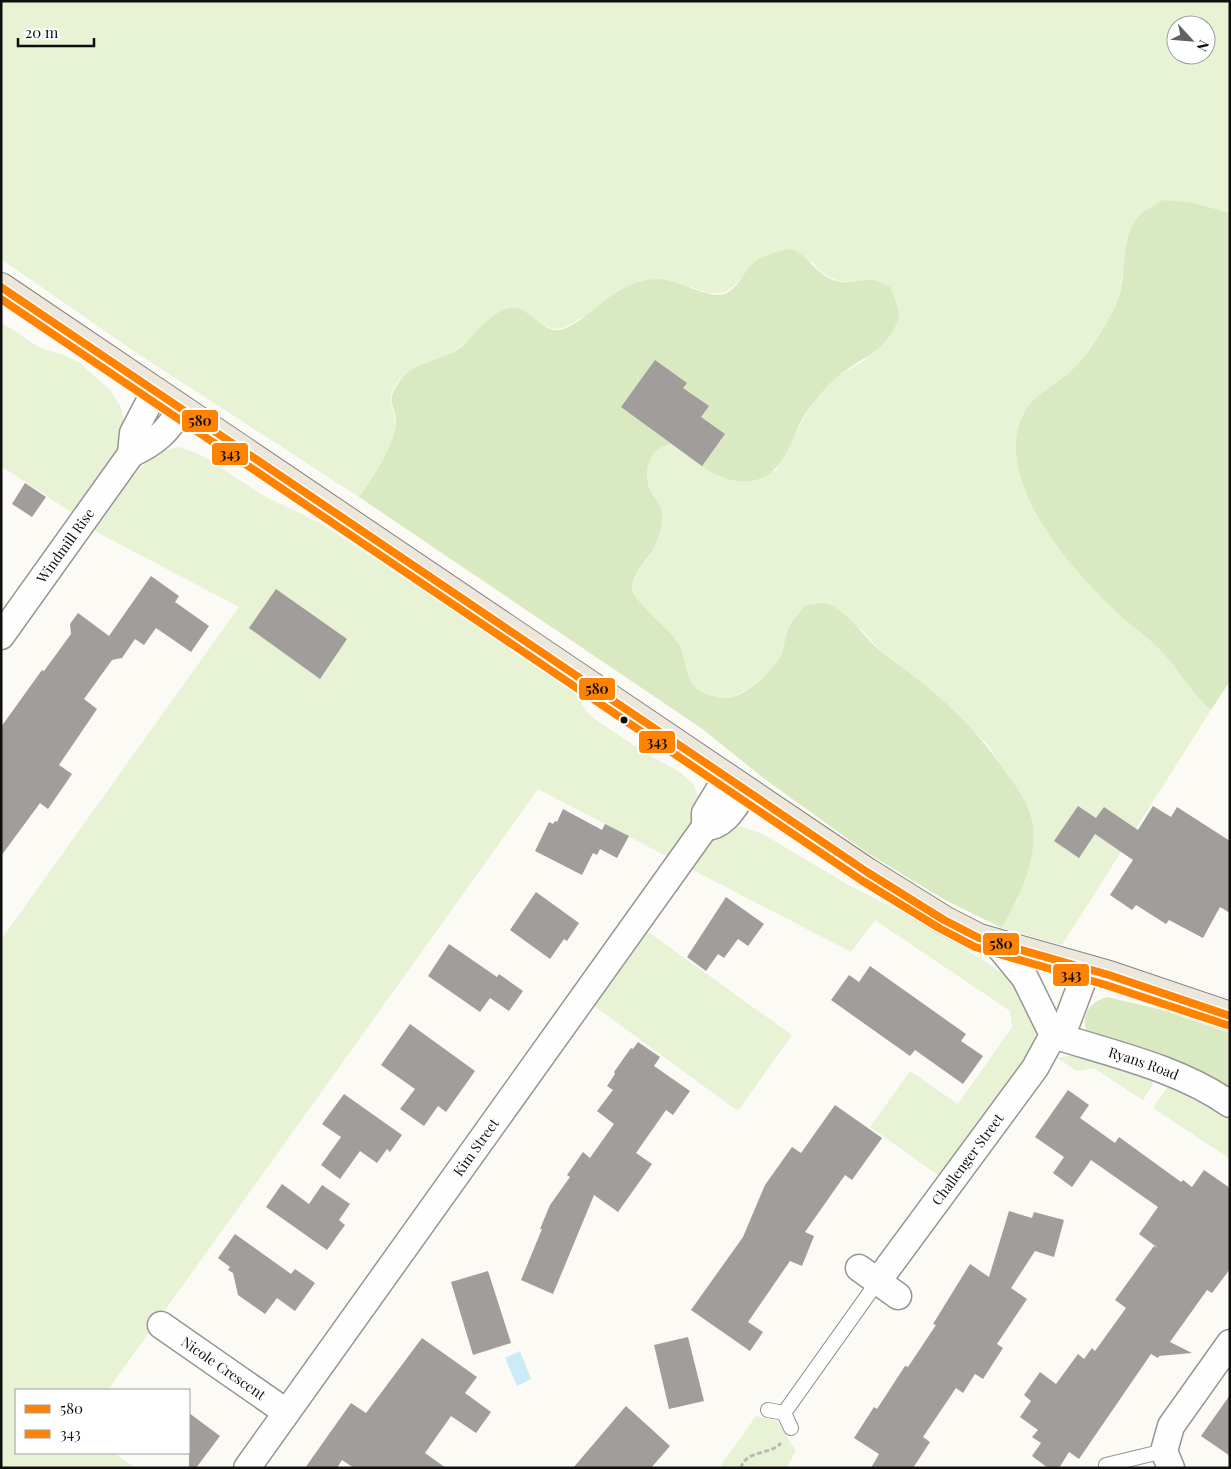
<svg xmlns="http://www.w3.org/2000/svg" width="1231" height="1469" font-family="'Playfair Display',serif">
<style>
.green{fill:#e8f2d5;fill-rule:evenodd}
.forest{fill:#d9eac2}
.water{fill:#cbebf6}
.building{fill:#a09d9a}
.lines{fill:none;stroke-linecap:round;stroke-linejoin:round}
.service-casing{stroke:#969593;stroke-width:16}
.minor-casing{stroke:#969593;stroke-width:29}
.primary-casing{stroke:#838280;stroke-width:30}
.path{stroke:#b9b9b8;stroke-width:3;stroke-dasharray:5 2.5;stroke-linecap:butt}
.service{stroke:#fffefe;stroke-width:14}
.minor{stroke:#fffefe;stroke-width:26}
.primary{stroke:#ede6da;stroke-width:28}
.bus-1-casing{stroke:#fff;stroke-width:11}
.bus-2-casing{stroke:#fff;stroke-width:11}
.bus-1{stroke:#ff8200;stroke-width:8}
.bus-2{stroke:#ff8200;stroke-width:8}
.bus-dot{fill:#0f0f0f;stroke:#fff;stroke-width:2}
.labels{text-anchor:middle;stroke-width:5;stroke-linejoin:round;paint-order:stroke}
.street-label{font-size:14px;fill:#0f0f0f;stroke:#fff}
.line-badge{stroke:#fff;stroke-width:2}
.pale-badge-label{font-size:14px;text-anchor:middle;font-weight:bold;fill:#111}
</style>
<rect width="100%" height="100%" fill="#fcfaf5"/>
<g class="green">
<path d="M1,1H1230V213L1194,203C1184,213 1127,262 1124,270C1121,277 1122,286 1120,293C1113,313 1102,332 1089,349C1084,357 1077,366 1070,372C1055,385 1031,396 1023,415C993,484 1078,577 1125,620C1136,629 1147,637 1157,647C1177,666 1190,691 1211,710L1062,945L1002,928L1017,900L1030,863V816L1015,786L988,745L912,674L880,651L865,633L844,615L789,627C787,635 785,645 782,653C769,681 717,721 692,683C683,670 688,653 675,638C662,623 638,608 633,589C628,573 649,564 652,550C653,539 658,506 655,497C654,494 650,491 649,487C643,467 651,448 671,444L702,466L776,471L809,408L836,377L867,359L874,280C846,283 831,285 812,262L753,263C733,289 726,302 692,287L580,318C555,336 548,330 526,312C508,321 488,328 471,339C461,344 453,353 443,358C425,368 404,366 393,390C387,403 396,413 396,427C395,447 370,480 359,497L138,354L1,259ZM1176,25H1206V55H1176Z"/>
<polygon points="1,322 40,348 64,355 80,363 111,391 122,410 126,429 121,447 74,514 1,466"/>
<polygon points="179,447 203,456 262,495 322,524 574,691 587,712 596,720 645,753 680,772 694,785 700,803 694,821 668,857 538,789 108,1390 16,1390 16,1453 114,1453 136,1468 1,1468 1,940 239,607 91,529 111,501 152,456 161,451"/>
<path d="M739,826L763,834L850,886L914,918L988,963L1011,980L1036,1020L1034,1048L942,1178L870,1127L910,1071L958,1104L1012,1027L1010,1011L875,920L851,952L691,869C704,852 717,828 739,826Z"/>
<polygon points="648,932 792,1035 738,1111 594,1006"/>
<polygon points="1078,1054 1152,1077 1152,1086 1143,1100 1094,1068 1077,1071 1057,1058"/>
<polygon points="1170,1083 1230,1116 1230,1159 1153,1108"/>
<polygon points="756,1416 777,1421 796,1451 786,1468 719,1468"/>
</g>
<g class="forest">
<path d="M1163,200L1194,203L1230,213V681L1211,710C1190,692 1177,666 1157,647C1147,637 1136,629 1125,620C1078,577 991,484 1023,415C1031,396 1055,385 1070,372C1085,358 1098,338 1108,320C1113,311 1119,299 1121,289C1126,263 1122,238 1138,217C1144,210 1156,205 1163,200Z"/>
<path d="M791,249C808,255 816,274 833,280C846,285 859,280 872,280C878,280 884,285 890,287C894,297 902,313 897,323C881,356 860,357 836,378C827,386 818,397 810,407C792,429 789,469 759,479C725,490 697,462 671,444C651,448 643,467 649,487C652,496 662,504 662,514C662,529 658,541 651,553C644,563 633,573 632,586C631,600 665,626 674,637C688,654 683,669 692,683C697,692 707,695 717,697C740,704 772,673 782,653C785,645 785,636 789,628C792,620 800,613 804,606C810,605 818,603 823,603C843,605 866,639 880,651C891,660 903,667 914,676C950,705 981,735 1007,774C1016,786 1027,802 1031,817C1041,856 1020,894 1002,928L945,900L866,852L766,780L701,728L359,497C373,477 388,455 395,431C401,408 380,405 402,378C416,361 444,361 461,347C476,334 494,306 516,308C534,311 545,338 566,328C597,313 615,282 655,279C677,278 707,299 724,294C738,289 743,273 752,264C762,255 778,251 791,249Z"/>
<path d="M1107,997L1163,1010L1230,1033V1092L1088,1034C1079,1017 1089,1002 1107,997Z"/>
</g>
<polygon class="water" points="520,1351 531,1379 517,1386 505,1358"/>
<g class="building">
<polygon points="655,360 687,383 683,388 709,406 701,417 725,434 702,466 621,407"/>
<polygon points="25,483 46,497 32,517 12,504"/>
<polygon points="151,576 179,596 175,602 209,626 191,652 156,628 144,645 135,639 122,658 112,660 84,699 97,709 59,765 72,774 48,809 40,803 1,856 1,727 42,670 44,671 71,634 70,624 78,613 109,636"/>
<polygon points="276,589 347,639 320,679 249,628"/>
<polygon points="1078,806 1096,818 1104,807 1138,830 1153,806 1171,817 1177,807 1230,841 1230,913 1220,907 1203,938 1169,920 1166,924 1136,905 1132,910 1110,895 1133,860 1095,834 1079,858 1054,841"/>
<polygon points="563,809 602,830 605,824 629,836 617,858 600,849 597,855 593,853 582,875 535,851 549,822 553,824 555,821 557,822"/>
<polygon points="536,892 579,923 567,941 564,939 550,959 510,930"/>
<polygon points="726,897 764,924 748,946 738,939 724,958 718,954 706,971 687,957"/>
<polygon points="449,944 497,977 499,974 523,991 509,1011 490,998 480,1012 428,976"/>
<polygon points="870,966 966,1034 961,1041 983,1056 963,1084 915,1050 910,1056 831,1000 849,975 859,982"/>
<polygon points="410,1024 475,1071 446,1112 438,1106 424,1126 400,1109 415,1089 381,1065"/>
<polygon points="638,1042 660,1057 654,1066 690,1091 673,1115 666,1110 636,1153 652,1164 618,1212 594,1195 553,1294 521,1280 542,1229 540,1229 550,1205 570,1177 567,1175 583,1152 590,1158 614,1124 597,1111 613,1090 607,1086 615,1074 614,1072 631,1048 633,1049"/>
<polygon points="1068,1090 1089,1105 1080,1118 1115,1143 1119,1137 1181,1182 1183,1180 1192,1187 1204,1170 1230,1188 1230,1269 1212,1293 1207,1290 1170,1342 1192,1353 1159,1356 1158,1358 1151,1354 1079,1459 1069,1452 1059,1468 1048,1468 1032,1456 1041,1443 1032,1437 1038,1430 1020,1417 1031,1401 1024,1395 1040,1372 1056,1384 1078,1354 1084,1359 1092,1348 1095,1351 1126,1308 1115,1300 1154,1246 1158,1248 1139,1234 1158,1207 1091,1160 1072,1187 1053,1173 1064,1157 1035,1137"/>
<polygon points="344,1094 402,1135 390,1152 387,1149 377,1163 360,1151 340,1179 321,1165 341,1137 322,1124"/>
<polygon points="835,1105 882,1138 852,1180 845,1175 805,1232 814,1236 802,1266 790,1261 748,1322 763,1332 750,1351 691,1310 743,1237 765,1185 792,1147 801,1153"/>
<polygon points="282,1184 309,1204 322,1185 350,1204 339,1220 345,1225 327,1250 266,1207"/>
<polygon points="1009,1211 1032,1218 1034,1212 1064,1220 1054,1257 1035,1251 1011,1288 1027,1299 997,1344 1003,1348 983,1379 975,1374 963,1393 956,1388 923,1437 930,1442 913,1468 871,1468 879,1454 854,1438 874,1407 877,1409 905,1366 908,1367 936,1325 933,1324 970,1264 989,1277"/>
<polygon points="235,1234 291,1274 295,1269 315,1283 295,1311 277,1298 265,1314 238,1295 233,1273 228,1270 230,1267 218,1258"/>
<polygon points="488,1271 511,1343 473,1355 451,1282"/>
<polygon points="688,1337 704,1401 669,1409 654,1345"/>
<polygon points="422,1338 477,1377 465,1393 491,1412 476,1433 451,1416 425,1453 446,1468 354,1468 342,1460 337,1468 305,1468 351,1403 366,1413"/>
<polygon points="1230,1395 1230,1456 1201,1436"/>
<polygon points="626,1406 670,1446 651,1468 573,1468"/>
<polygon points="189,1413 220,1436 196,1468 189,1468"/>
</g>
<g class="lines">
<g class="service-casing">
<g id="service">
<polyline points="768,1410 784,1413"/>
<polyline points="791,1428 784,1413 878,1281"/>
<polyline points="1106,1465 1164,1451"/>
</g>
</g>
<g class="minor-casing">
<g id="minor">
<polyline points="131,454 133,433 155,391"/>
<path id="s1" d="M1,636L131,454C158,441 165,433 182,409"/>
<path d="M705,827C725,827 736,804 746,790"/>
<polyline points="997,944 1025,978 1053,1035"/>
<path id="s2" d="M1053,1035C1113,1054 1178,1068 1230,1104"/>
<polyline points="859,1268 898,1296"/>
<path id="s3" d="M878,1281L1035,1068L1053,1035L1067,1022L1087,969"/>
<path id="s4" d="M161,1325L286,1412"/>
<path id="s5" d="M247,1468L705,827V813L727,777"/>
<polyline points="1171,1468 1164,1451 1171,1426 1230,1343"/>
</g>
</g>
<g class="primary-casing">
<polyline id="primary" points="1,287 867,872 944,920 979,938 1109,975 1230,1016"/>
</g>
<path class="path" d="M741,1468C745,1450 771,1455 781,1443"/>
<use href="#service" class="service"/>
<use href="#minor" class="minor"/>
<use href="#primary" class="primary"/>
<g class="bus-1-casing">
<polyline id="bus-1" points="1,287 867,872 944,920 979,938 1109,975 1230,1016"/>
</g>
<g class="bus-2-casing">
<polyline id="bus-2" points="1,299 861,880 939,928 975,947 1106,985 1227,1025"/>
</g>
<use href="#bus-1" class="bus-1"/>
<use href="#bus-2" class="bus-2"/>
</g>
<circle class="bus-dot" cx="624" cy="720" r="4.5"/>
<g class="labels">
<g class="street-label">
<text dy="5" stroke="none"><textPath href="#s1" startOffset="111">Windmill Rise</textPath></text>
<text dy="5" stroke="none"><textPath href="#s2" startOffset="95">Ryans Road</textPath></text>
<text dy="5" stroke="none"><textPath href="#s5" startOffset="394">Kim Street</textPath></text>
<text dy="5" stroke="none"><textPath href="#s3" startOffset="151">Challenger Street</textPath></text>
<text dy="5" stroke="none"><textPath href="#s4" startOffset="76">Nicole Crescent</textPath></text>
</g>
</g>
<g class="line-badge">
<rect x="181" y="409" width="38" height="24" rx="5" fill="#ff8200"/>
<rect x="211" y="442" width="38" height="24" rx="5" fill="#ff8200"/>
<rect x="578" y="677" width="38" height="24" rx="5" fill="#ff8200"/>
<rect x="638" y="730" width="38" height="24" rx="5" fill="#ff8200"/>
<rect x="982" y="932" width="38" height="24" rx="5" fill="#ff8200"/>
<rect x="1052" y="963" width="38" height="24" rx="5" fill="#ff8200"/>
</g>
<g class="pale-badge-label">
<text x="200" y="426">580</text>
<text x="230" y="459">343</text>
<text x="597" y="694">580</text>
<text x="657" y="747">343</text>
<text x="1001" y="949">580</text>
<text x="1071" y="980">343</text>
</g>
<rect width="1231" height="1469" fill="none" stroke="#0f0f0f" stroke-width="5"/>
<rect x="15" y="1389" width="175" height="65" fill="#ffffff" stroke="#9f9f9f"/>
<rect x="25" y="1405" width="25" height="8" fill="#ff8200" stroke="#9f9f9f"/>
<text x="60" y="1414" font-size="15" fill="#0f0f0f">580</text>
<rect x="25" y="1430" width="25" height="8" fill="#ff8200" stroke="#9f9f9f"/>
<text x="60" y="1439" font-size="15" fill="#0f0f0f">343</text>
<g transform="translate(1191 40) rotate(116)"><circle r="24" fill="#ffffff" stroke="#9f9f9f"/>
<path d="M0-4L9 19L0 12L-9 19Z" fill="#626160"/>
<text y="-8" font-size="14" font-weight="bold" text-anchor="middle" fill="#0f0f0f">N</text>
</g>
<path d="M18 38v8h76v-8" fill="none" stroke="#0f0f0f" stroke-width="2.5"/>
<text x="25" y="38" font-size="15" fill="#0f0f0f" stroke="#ffffff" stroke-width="4" paint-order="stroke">20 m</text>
</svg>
